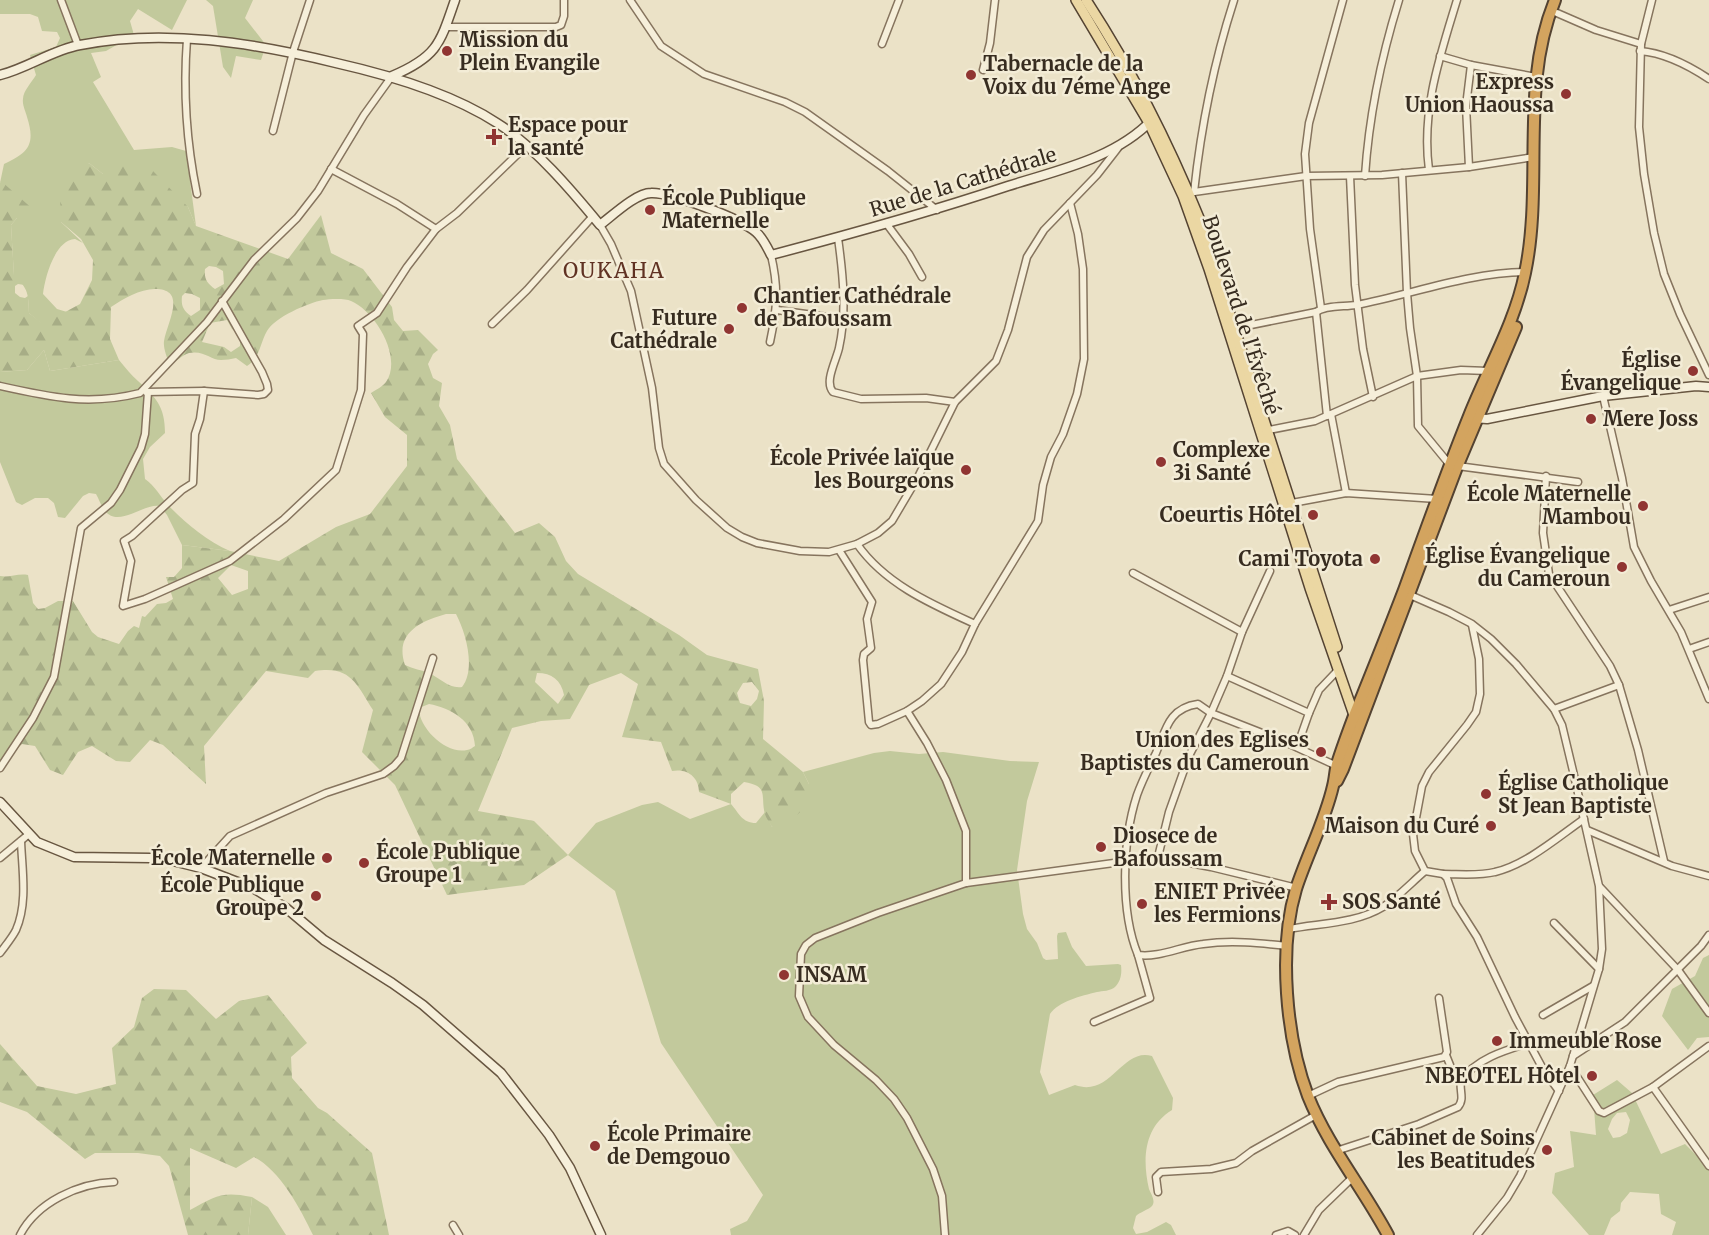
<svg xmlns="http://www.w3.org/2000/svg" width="1709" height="1235" font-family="Merriweather,serif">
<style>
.grass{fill:#c2c99c;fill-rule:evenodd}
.forest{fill:url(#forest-firs);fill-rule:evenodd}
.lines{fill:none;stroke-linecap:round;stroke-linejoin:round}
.street-casing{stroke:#86745e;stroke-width:9}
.secondary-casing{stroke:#685641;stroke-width:11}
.primary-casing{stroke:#544332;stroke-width:12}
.highway-casing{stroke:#544332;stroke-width:14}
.street{stroke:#f6efda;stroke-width:6}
.secondary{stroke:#f6efda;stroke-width:8}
.primary{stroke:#ebd7a3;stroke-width:9}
.highway{stroke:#d3a45f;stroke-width:10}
.poi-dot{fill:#903532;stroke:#f3ecd6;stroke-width:2}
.labels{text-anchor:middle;stroke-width:5;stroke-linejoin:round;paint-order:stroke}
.poi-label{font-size:20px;font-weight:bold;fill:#372c20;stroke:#f3ecd6;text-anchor:start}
.street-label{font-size:20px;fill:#372c20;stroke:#f3ecd6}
.neighbourhood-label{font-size:21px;letter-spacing:1.5px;fill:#603223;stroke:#f3ecd6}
</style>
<defs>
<pattern id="forest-firs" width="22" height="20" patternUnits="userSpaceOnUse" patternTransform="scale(1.5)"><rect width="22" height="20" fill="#c2c99c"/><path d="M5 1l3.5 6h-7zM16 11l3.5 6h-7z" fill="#a7ad86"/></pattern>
</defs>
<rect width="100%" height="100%" fill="#ebe2c7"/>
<g class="grass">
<path d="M0,0H187L172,30L138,9L130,21L134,35L106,51L91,53L101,77L93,82L134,150L172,147L186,151L196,226L188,207L115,174H103L89,163L61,222L83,243L75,239C55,240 45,277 43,294L57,309L67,312L43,325L29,313C28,294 29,289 14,276L11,225L17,218L1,182L0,183L4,164C28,153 36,145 27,117C26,112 22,105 23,99C23,91 32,82 36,75L30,55L56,47L60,38L57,32L42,31L38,17L30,14H0Z"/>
<polygon points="206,0 253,0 245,18 266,45 261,60 236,56 231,78 223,67 213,6"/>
<path d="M44,350L50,371L119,360C125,367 131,375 138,381C156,398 165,406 165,433L150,447L143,459L145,479C155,486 160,496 168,505C185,523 207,541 230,551L182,545L167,515L160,506C144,503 119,528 105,511C101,506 99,499 96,494L89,493L83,496L65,518L58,517L54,503L48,498H35L22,505L16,502L0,462V372L27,370Z"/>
<path d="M890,751L919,754L943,752L1010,761L1039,762L1027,801L1017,870L1023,914L1027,929L1037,943L1043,958L1046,960L1058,959L1057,936L1058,933L1066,932L1072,947L1086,966L1118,964L1121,965C1122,973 1121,981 1115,987C1111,991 1102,991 1097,992C1081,996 1059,1001 1050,1014L1040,1072L1049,1095L1075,1085C1111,1098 1122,1047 1152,1056L1173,1098L1172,1110C1144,1127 1142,1159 1149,1189C1151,1194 1156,1201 1152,1206C1148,1210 1140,1212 1136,1216L1133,1228L1136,1234L1147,1232L1166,1222L1171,1225L1176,1235H731L730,1229L747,1221L763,1195L661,1043L615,891L568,855L596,823L642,805L658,802L690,819L731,804C739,813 742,823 756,823L765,812L772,827L809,784L803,772L874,753Z"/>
<polygon points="1709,955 1709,1037 1697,1038 1688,1050 1662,1016 1672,989 1695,976 1703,958"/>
<path d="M1617,1080L1632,1093L1661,1154L1685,1144L1709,1168V1235H1672L1676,1222L1661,1214L1659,1194L1630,1192L1621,1203L1620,1211L1611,1218L1604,1235H1589L1552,1193L1555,1173L1574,1167L1570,1131L1596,1135L1593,1095ZM1626,1112L1630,1120L1627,1133L1620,1137L1613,1138L1608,1129L1612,1119L1617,1113Z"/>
<polygon points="252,1197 268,1207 286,1235 248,1235"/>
</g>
<g class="forest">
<path d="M127,160L140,172L153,171L188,207L196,226L288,259L321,215L331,253L363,269L392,307L394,320L403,331L418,330L438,350L433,354L428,364L433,378L442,383L439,406L450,425L457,459L515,533L539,523L555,537L566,561L578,574L679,635L707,655L758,669L764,701L763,739L803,772L809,784L808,804L791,821L772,827C770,823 766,818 765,814C760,797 770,786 744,782L731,794V804L699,792C699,777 687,768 672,771L661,742L622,737L638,684L621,673L589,685L570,719L541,721L512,728L478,811L534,821L568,855L524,885L447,895L395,785L362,752L373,710C357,685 351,665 315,671L308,678L266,671L204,746L206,784L163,745L150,740L130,762L116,761L92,746L78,752L63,775L50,770L35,746L22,744L0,764V576C9,578 18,573 28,575L33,603L38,609L45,608L58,601H73L92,632L98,637L119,644L128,631L134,626L139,628L142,616L145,617L157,604L166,603L173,599L166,577H174L182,568V545L230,551L279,561L336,527L370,514L407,466V435L385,417L371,393C376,390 383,386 386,382C403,357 375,311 351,301C345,298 329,299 323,300C308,303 275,317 267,331C260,343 260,358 247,366L236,358C231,359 226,360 221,360C211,360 204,350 189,353C182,355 177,362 169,364C167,357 163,348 164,341C167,322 188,289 155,289C140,289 123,299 111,307L110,339L119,360L50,371L44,350L27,370L0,372V183L1,181L35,211L29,218H17L11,225L14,275L25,285L18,284L15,286V293L20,297L25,298L28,296L29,313L43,324L80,304L92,280L93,260L81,239L61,222L60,196L89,163L103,174H115ZM209,266L216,267L223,271L224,284L215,289C207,283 204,279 205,269ZM185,293L192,294L200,298V310L191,316C183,310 181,306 182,296ZM227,320L232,329L240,334V346L231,352L224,347L202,342L210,323ZM231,565L248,571V589L232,595L218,578ZM446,614H456C466,633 476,669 462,687C449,689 440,678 429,673C422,670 413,669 405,665C394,633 421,621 446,614ZM537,673C552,673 561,680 564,695L558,704L535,682ZM752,682L759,691L757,699L751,706L740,703L737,693L743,683ZM429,704C451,708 474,721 475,746C473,747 470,750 467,750C446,755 418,727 419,708Z"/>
<path d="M154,989L186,990L216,1019L239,1001L268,995L307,1043L291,1057L292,1078L318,1108L327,1113L372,1153L389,1235H313C301,1210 280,1170 254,1157L236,1168L190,1148V1210C216,1196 221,1191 252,1197L248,1235H188L169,1166L160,1156L138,1153H95L85,1159L27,1112L0,1102V1044L37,1086L76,1094L116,1084L112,1048L134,1027L142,998Z"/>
</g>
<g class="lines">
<g class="street-casing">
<g id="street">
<polyline points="61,0 78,45"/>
<polyline points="630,0 661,46 704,74 785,102 805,112 888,171 937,210"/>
<polyline points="1652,0 1641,44 1639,127 1644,174 1654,233 1664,274 1680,314 1709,375"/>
<polyline points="1557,13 1596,30 1641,44"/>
<polyline points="446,27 556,27 561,25 564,16 564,0"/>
<path d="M187,39C183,93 186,141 197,194"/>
<polyline points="882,44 899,0"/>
<path d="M1640,51C1665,53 1688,65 1709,79"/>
<polyline points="1440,56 1471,65 1536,77"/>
<polyline points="983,70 990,43 995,0"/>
<polyline points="273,131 293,52 310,0"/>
<polyline points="1469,167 1466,106 1471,65"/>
<polyline points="331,169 397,204 436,229"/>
<path d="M1429,170C1421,110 1440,56 1457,0"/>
<polyline points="1402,173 1407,293 1410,328 1417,376 1418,426 1450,465 1578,482"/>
<polyline points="1350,176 1355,285 1363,349 1373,397"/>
<path d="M1365,176C1369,115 1381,58 1399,0"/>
<path d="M1194,192C1201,127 1214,62 1234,0"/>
<polyline points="1186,194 1194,192 1306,176 1382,175 1469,167 1534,157"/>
<polyline points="886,223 909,254 922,277"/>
<polyline points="600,225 611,244 631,291 652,388 659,448 664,464 696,500 727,528 742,537 757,543 800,551 829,552 857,544 878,533 892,521 918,477 955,402 996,361 1008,330 1027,257 1044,230 1097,175 1118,148"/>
<path d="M838,238C843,274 847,312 839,348C836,361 824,382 833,392L861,399L926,398L955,402"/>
<polyline points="1321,308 1310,229 1305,154 1309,123 1343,0"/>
<polyline points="777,310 842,319"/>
<polyline points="1316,312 1327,416"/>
<polyline points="492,324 527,290 593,216"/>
<path d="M1236,328L1316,312C1326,305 1344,307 1356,305C1413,294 1467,273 1525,272"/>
<path d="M770,342C777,309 779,289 771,255"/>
<path d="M0,386C49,397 89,406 140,393L207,322L254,260L297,218L318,191L364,115L392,76"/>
<polyline points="204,391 200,419 195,434 193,483 182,490 132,536 124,541 131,561 123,606 145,599 230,561 284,519 336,470 361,390 363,334 358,326 377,313 407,267 436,229 457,213 526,146"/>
<polyline points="146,392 204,391 258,395 264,394 268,390 267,384 262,372 222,301"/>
<polyline points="1603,396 1622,478 1634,547 1651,581 1681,632 1709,699"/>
<polyline points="1331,414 1346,493"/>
<polyline points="1269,430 1315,421 1417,376 1461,370 1488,371"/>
<polyline points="1546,476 1543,533 1549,574 1610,666 1619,685 1554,709"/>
<polyline points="1292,503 1346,493 1437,499"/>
<path d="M857,544C885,584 931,604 975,624"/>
<polyline points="839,550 872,602 867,619 871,648 864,654 863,660 869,722 871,725 878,724 907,711 922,701 941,684 962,652 975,624 1038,521 1043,485 1051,457 1063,434 1077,394 1084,359 1083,269 1078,234 1070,203"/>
<polyline points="1133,573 1242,632"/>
<polyline points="1410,595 1449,612 1472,624 1491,639 1516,664 1554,709 1562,725 1573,771 1599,886 1602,949 1599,969 1570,1066 1520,1176 1507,1198 1477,1235"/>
<polyline points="1669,610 1709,597"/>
<polyline points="1472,625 1479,659 1480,694 1476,712 1467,725 1429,772 1422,786 1413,834 1415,851 1425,871 1443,874 1447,878 1456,904 1477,937 1515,1017 1544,1071 1559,1091"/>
<polyline points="1689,649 1709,642"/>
<polyline points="1227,676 1309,713 1297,747"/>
<polyline points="1619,685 1638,750 1664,861"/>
<polyline points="907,711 927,743 946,780 966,831 966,883"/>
<polyline points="1309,713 1319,690 1338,670"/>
<polyline points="0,768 33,718 54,677 81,528 111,503 120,490 141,448 145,434 148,392"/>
<polyline points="1587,830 1672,866 1709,876"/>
<polyline points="1158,857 1169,812 1189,756 1211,713 1227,676 1242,632 1270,571"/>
<polyline points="0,858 29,834"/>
<polyline points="201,868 230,836 326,793 383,774 394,766 401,758 433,658"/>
<path d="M1443,874C1460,874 1479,876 1495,872C1526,865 1558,837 1584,819"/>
<polyline points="1600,887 1678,970 1709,1013"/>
<polyline points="1554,923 1599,969"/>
<path d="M1289,929C1320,923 1355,924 1383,907C1398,897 1411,883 1425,871"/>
<path d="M1287,946C1259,943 1231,940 1203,944C1182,946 1159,958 1138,955C1120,911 1122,841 1137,795C1142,781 1149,767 1156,753C1166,729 1169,708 1198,704L1211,713L1285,742L1339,767"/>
<path d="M0,953C5,946 12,938 16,930C28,903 22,869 21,841"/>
<polyline points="1543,1015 1593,986"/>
<polyline points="1094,1022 1150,998 1138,955"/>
<polyline points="1709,1046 1653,1087 1709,1166"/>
<polyline points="1446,1055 1454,1075 1461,1081"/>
<polyline points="1573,1056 1625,1022 1701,946 1709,935"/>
<polyline points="1570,1066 1599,1111 1604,1113 1653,1087"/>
<polyline points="1308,1096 1338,1082 1444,1057 1447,1052 1439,998"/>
<path d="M1336,1151L1419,1124L1458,1107C1465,1099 1459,1090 1461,1081C1475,1059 1506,1050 1529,1043"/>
<polyline points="1158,1192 1156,1177 1161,1172 1211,1169 1236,1163 1252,1151 1316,1115"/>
<polyline points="453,1225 459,1235"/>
<path d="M20,1235C37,1202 79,1183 114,1182"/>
<polyline points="945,1235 942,1196 933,1169 907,1118 894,1099 876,1080 834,1045 808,1017 799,996 801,954 806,945 815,938 878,913 966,883 1158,857 1211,867 1297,888"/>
<polyline points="1276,1235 1288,1231 1295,1235"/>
<polyline points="1304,1235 1319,1210 1352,1178"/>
</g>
</g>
<g class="secondary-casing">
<g id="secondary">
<path d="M0,75C28,68 52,50 80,45C165,28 254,43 336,63C389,75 451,93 497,123C534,146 572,191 600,225C612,216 636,193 651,193C671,192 741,219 756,232C763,238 767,247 771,255C851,234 930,212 1008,186C1058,170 1114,159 1152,120"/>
<path d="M392,76C437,57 440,44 455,0"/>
<polyline points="1472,418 1487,419 1603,396 1696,386 1709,387"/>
<polyline points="0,802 37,842 74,857 151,858 169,860 201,868 253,888 286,908 324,940 392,983 423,1005 501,1073 549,1135 570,1168 601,1235"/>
</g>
</g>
<g class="primary-casing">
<g id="primary">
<polyline points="1076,0 1149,123 1183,196 1209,269 1310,588 1355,718"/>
<path d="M1086,0C1131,69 1168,142 1199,218L1337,647"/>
</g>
</g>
<g class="highway-casing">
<g id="highway">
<polyline points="1337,781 1343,769 1457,467 1516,327"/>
<path d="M1388,1235C1363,1188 1328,1146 1308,1096C1286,1038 1278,949 1296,889C1307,855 1325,821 1333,786C1335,779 1335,771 1337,764C1342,748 1348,732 1354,716C1371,674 1388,632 1404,590C1425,532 1446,473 1469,416C1488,368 1515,323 1525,273C1544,183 1519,87 1555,0"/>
</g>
</g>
<use href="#street" class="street"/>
<use href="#secondary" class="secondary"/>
<use href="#primary" class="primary"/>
<use href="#highway" class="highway"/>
</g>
<g class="poi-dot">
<circle cx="447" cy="51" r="6"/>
<circle cx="971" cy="75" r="6"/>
<circle cx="1566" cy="94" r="6"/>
<path d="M491 128h6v6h6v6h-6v6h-6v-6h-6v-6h6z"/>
<circle cx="650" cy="210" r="6"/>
<circle cx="742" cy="308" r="6"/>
<circle cx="729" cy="329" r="6"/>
<circle cx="1693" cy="371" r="6"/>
<circle cx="1591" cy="419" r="6"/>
<circle cx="1161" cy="462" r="6"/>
<circle cx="966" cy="470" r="6"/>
<circle cx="1643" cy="506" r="6"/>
<circle cx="1313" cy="515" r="6"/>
<circle cx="1375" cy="559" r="6"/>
<circle cx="1622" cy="567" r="6"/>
<circle cx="1321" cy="752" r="6"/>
<circle cx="1486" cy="794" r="6"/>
<circle cx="1491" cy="826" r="6"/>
<circle cx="1101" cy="847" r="6"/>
<circle cx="327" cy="858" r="6"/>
<circle cx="364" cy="863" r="6"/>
<circle cx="316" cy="896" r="6"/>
<path d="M1326 893h6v6h6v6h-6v6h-6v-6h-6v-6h6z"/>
<circle cx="1142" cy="904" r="6"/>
<circle cx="784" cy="975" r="6"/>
<circle cx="1497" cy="1041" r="6"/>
<circle cx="1592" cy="1076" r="6"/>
<circle cx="595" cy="1146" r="6"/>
<circle cx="1547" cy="1150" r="6"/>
</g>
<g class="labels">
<g class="poi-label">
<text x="459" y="47">Mission du<tspan x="459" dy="23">Plein Evangile</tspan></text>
<text x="983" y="71">Tabernacle de la<tspan x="983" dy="23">Voix du 7éme Ange</tspan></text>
<text x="1554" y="89" text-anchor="end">Express<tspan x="1554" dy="23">Union Haoussa</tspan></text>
<text x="508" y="132">Espace pour<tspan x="508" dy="23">la santé</tspan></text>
<text x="662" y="205">École Publique<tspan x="662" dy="23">Maternelle</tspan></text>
<text x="754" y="303">Chantier Cathédrale<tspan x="754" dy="23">de Bafoussam</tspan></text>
<text x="717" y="325" text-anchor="end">Future<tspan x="717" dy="23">Cathédrale</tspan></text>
<text x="1681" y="367" text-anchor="end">Église<tspan x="1681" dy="23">Évangelique</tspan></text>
<text x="1603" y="426">Mere Joss</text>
<text x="1173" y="457">Complexe<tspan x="1173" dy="23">3i Santé</tspan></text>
<text x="954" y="465" text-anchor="end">École Privée laïque<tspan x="954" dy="23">les Bourgeons</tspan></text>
<text x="1631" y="501" text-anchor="end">École Maternelle<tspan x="1631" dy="23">Mambou</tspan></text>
<text x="1301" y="522" text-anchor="end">Coeurtis Hôtel</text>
<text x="1610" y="563" text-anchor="end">Église Évangelique<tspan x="1610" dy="23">du Cameroun</tspan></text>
<text x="1363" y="566" text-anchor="end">Cami Toyota</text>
<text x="1309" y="747" text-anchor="end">Union des Eglises<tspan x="1309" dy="23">Baptistes du Cameroun</tspan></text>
<text x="1498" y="790">Église Catholique<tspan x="1498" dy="23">St Jean Baptiste</tspan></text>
<text x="1479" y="833" text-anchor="end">Maison du Curé</text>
<text x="1113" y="843">Diosece de<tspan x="1113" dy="23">Bafoussam</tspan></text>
<text x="376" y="859">École Publique<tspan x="376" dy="23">Groupe 1</tspan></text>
<text x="315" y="865" text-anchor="end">École Maternelle</text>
<text x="304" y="892" text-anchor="end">École Publique<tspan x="304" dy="23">Groupe 2</tspan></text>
<text x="1154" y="899">ENIET Privée<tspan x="1154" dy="23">les Fermions</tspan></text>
<text x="1342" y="909">SOS Santé</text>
<text x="796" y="982">INSAM</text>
<text x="1509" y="1048">Immeuble Rose</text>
<text x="1580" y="1083" text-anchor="end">NBEOTEL Hôtel</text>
<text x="607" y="1141">École Primaire<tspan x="607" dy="23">de Demgouo</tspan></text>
<text x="1535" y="1145" text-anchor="end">Cabinet de Soins<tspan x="1535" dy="23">les Beatitudes</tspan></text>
</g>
<g class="street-label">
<text transform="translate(963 182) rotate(-17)" y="7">Rue de la Cathédrale</text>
<text transform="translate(1241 315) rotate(72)" y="7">Boulevard de l'Évêché</text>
</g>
<g class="neighbourhood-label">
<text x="614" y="278">OUKAHA</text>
</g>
</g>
</svg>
